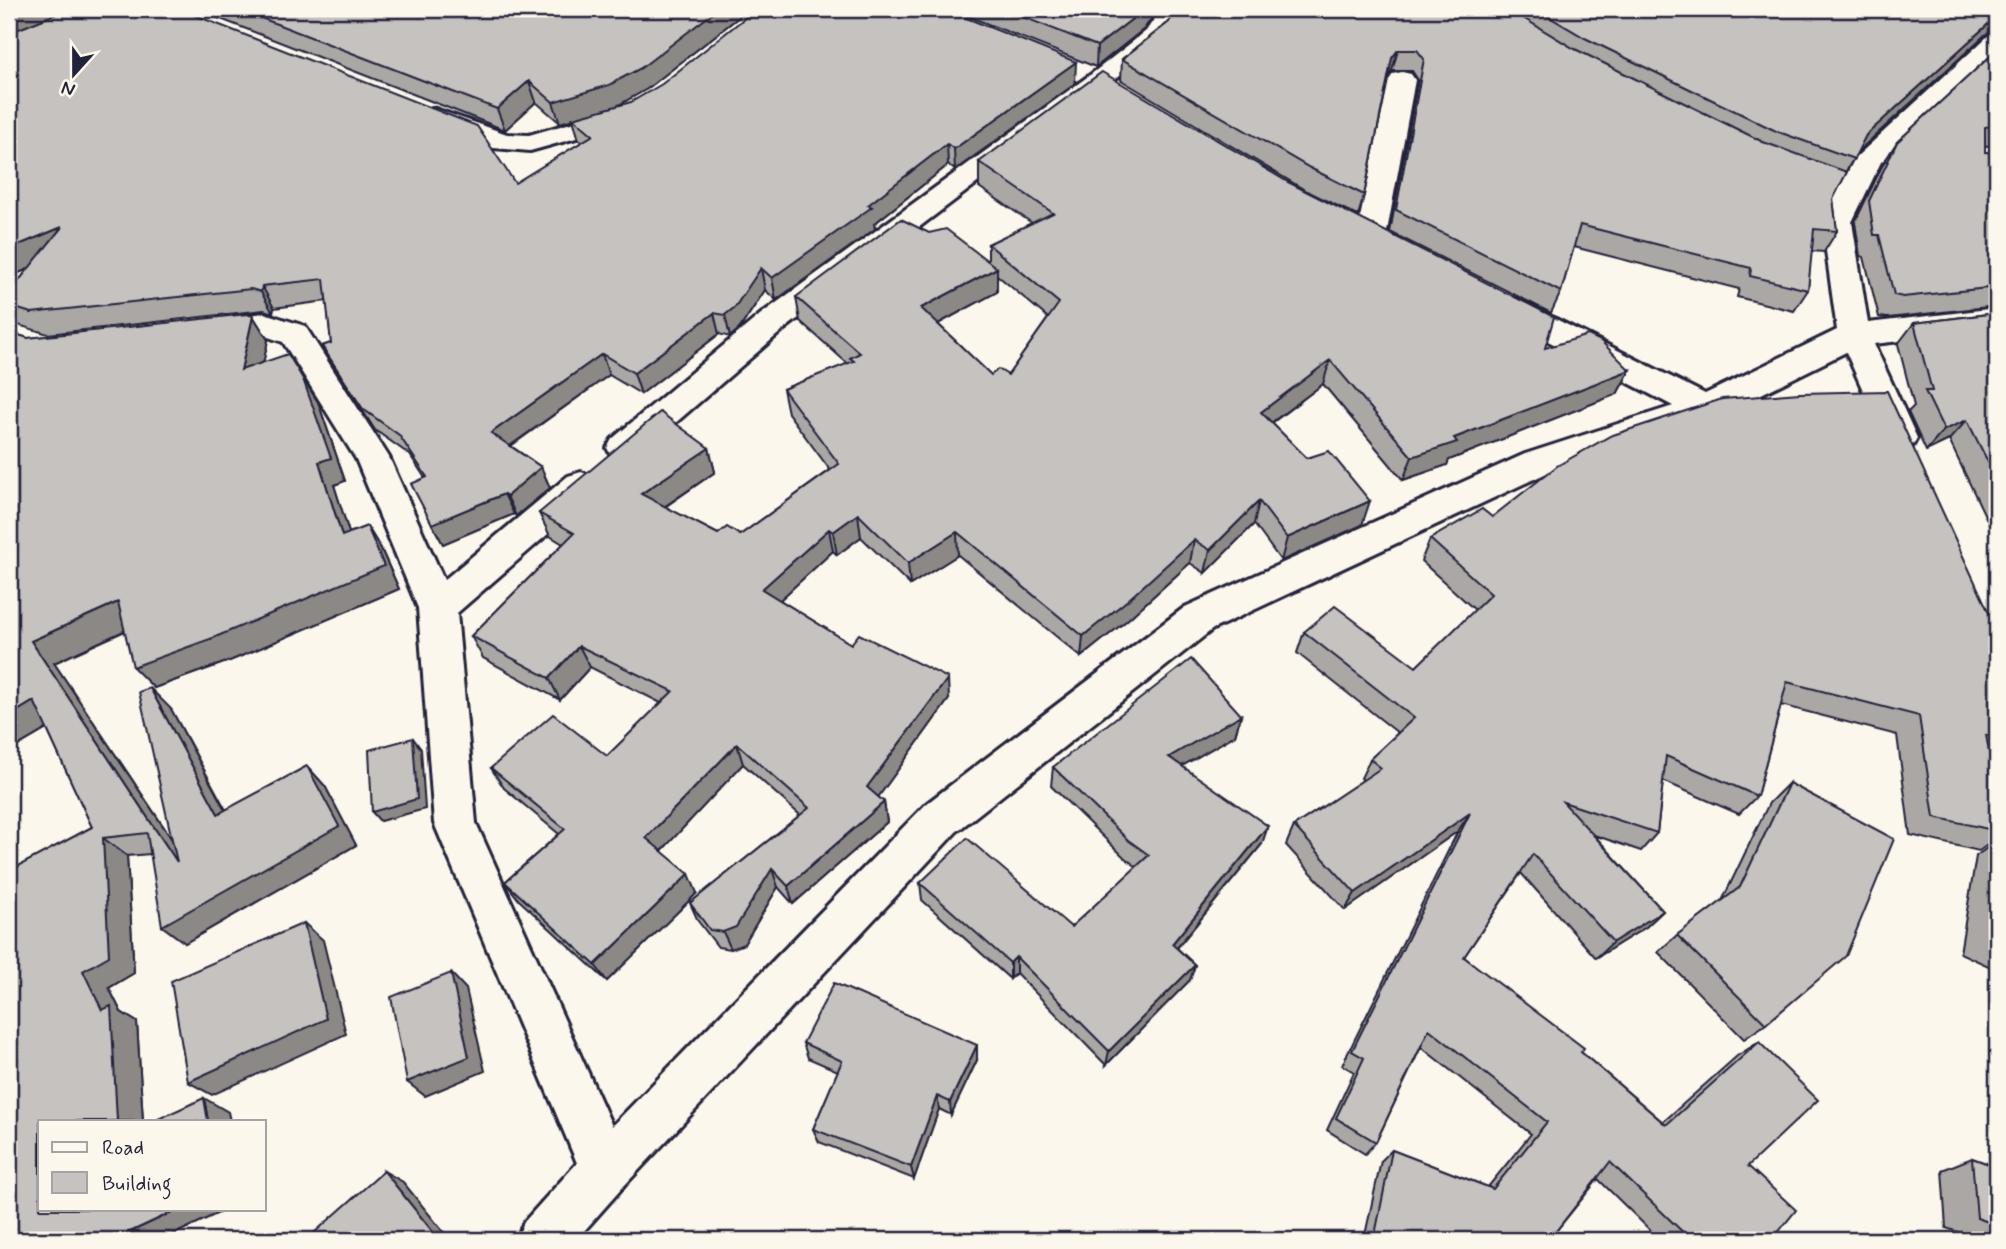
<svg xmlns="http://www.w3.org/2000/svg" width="2006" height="1249" font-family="Mynerve,sans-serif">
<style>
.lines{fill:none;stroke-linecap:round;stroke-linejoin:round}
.minor-casing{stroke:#22223b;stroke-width:6}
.minor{fill:#fbf7ec;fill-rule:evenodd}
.wall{fill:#aaa7a5;stroke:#22223b;stroke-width:2;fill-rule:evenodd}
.shaded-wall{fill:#8b8886;stroke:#22223b;stroke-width:2}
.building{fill:#c6c2c0;stroke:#22223b;stroke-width:2}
</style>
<rect width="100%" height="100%" fill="#fbf7ec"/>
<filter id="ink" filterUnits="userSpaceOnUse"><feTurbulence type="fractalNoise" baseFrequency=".0143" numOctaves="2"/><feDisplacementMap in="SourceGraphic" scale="14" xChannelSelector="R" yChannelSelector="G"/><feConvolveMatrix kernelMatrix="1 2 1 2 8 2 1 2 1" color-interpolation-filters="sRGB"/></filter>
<g filter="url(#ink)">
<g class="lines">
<g class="minor-casing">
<g id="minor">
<polygon points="1161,9 1185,9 1165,41 783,330 636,457 624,461 612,457 607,448 612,439 761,314 1090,75 1146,31"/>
<polygon points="1997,33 1997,55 1881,162 1852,222 1868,323 1997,308 1997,330 1874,344 1917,438 1912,447 1900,450 1888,447 1846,352 1717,416 1549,472 1213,629 956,832 623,1187 576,1240 516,1240 524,1222 577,1163 434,823 418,608 356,459 283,342 262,335 207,341 196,338 191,330 196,322 264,313 305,326 389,457 444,580 568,476 581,472 594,476 599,485 594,494 457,613 476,823 612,1126 926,804 1185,607 1525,454 1673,406 1494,313 1489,306 1494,299 1505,296 1516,299 1705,394 1837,330 1822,222 1855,158 1988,36"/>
<polygon points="1402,72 1411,74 1415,80 1386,237 1382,244 1371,246 1360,244 1356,237 1389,80 1393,74"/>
<polygon points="627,107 637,109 641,115 637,121 530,151 493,148 423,122 419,116 423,110 433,108 507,134 529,135"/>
<polygon points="9,1092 26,1100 40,1145 36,1240 9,1240"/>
</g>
</g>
<use href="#minor" class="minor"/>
</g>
<g class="wall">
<polygon points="9,9 515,183 582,142 579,140 573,119 560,123 536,102 505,130 195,9 749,9 647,89 615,107 1075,84 955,170 948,165 874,224 875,229 776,300 765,290 740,328 730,337 719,334 641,394 609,375 511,446 541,467 550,488 516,516 514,514 443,544 432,524 425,478 410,455 375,430 335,367 322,346 331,343 327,301 274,308 273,313 264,310 48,334 18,325 9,314 9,293 28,269 9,277"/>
<polygon points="950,9 1158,9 1144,29 1096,67"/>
<polygon points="1176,9 1997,9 1986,34 1857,153 1846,171 1833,199 1837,231 1824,252 1811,251 1808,290 1794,311 1737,297 1739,289 1574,247 1561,292 1551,313 1390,232 1418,80 1412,71 1392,71 1388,77 1364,195 1358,216 1305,190 1121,80 1122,59 1169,22"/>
<polygon points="1997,50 1997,145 1985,146 1985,152 1997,153 1997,306 1888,318 1879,317 1864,257 1860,256 1855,222 1883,164 1897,142"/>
<path d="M979,162L1545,348L1630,370L1617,394L1449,460L1447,465L1403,480L1323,384L1272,423L1362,525L1281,561L1254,524L1205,573L1190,563L1126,621L1081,657L958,555L910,585L861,537L837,555L833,551L780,600L851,644L949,699L878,797L884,802L887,822L793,904L778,887L744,944L731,949L718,947L698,921L690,903L800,815L743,764L661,851L697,893L607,981L519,900L505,882L559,834L504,788L491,768L607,756L661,703L590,667L560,700L483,658L471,636L563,544L550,536L539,513L709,448L715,472L665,507L718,534L740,535L830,470L788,413L783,389L848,364L800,321L796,297L988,262V244L1032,223L979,187ZM997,275L1048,318L1008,375H991L938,324L997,292Z"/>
<polygon points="1997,313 1997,541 1949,440 1926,451 1908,412 1914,406 1898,344 1914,323"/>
<polygon points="253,316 268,340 263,363 318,402 345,481 334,485 349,533 367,526 381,549 399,589 232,660 154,688 125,631 54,663 172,839 171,709 226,810 307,766 325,786 356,845 185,943 150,854 127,856 134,973 109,988 121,1012 137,1022 143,1121 40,1121 12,1133 17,867 92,827 47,729 9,751 9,332 28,338"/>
<polygon points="1492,517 1997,630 1997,763 1991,761 1997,795 1997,838 1979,851 1910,835 1897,735 1781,705 1757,796 1739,814 1663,781 1657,833 1641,851 1594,835 1663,911 1646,927 1596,958 1521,873 1464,957 1581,1052 1663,1122 1737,1056 1759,1042 1748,1166 1772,1240 1660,1240 1598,1179 1549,1240 1364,1240 1381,1161 1392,1150 1488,1187 1531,1134 1421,1047 1376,1142 1365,1154 1327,1130 1354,1072 1342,1065 1458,831 1345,910 1286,845 1294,826 1363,780 1361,778 1370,759 1398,733 1297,653 1304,632 1416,667 1475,610 1421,561 1430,539"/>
<polygon points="1241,715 1235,735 1182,766 1262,844 1177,948 1195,965 1190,980 1106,1065 1016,973 1010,979 922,900 920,883 1071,927 1137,867 1125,858 1051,786 1053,767"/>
<polygon points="1789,783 1766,1024 1744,1039 1658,952 1677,935 1722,901 1769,803"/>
<polygon points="1997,841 1997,970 1960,953 1976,856"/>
<polygon points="803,1043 977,1060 951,1115 939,1109 914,1179 819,1142 813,1129 838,1071 808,1058"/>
<polygon points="1972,1158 1997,1167 1997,1240 1981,1240 1946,1228 1942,1170"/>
</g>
<g class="shaded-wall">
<polygon points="17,9 78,9 9,39 9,12"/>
<polygon points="718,9 749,9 647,89 615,107 560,123 553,102"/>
<polygon points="1145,9 1158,9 1144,29 1096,67 1097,46"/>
<polygon points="1997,16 1997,31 1986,34 1853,156 1866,135"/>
<polygon points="1398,50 1392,71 1386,79 1392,58"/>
<polygon points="1076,62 1075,84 955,170 954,149"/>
<polygon points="529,81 536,102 505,130 497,109"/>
<polygon points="947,144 948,165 874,224 875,229 776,300 772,278"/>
<polygon points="62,227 77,249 9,277 9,249"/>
<polygon points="761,268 765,290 740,328 730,337 725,315"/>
<polygon points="997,268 997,292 923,332 921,308"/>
<polygon points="262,286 274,308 273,313 261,292"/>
<polygon points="714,313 719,334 641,394 634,373"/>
<polygon points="253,316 268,340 257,394 241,370"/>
<polygon points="602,354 609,375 500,453 491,433"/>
<polygon points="1330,360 1323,384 1255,435 1261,412"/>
<polygon points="1630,370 1617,394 1449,460 1447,465 1403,480 1412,457 1454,438"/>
<polygon points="303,379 318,402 345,481 334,485 357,558 342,536 319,462"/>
<polygon points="1967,420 1949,440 1926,451 1944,430"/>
<polygon points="709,448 715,472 649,517 641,494"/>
<polygon points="541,467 550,488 516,516 507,496"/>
<polygon points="504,494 514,514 443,544 432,524"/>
<polygon points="1259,501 1254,524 1205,573 1210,550"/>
<polygon points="1370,501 1362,525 1281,561 1287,538"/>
<polygon points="858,514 861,537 837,555 833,532"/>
<polygon points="367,526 381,549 399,589 232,660 154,688 133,667"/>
<polygon points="829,529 833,551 768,611 762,589"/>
<polygon points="957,532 958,555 910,585 908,563"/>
<polygon points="1194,540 1190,563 1126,621 1081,657 1083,636"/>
<polygon points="118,602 139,624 54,663 199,880 177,862 31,641"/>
<polygon points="579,646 590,667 560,700 549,678"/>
<polygon points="948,678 949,699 871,807 867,787"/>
<polygon points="150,688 171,709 238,834 218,814"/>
<polygon points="34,701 58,722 9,751 9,716"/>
<polygon points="1241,715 1235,735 1165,776 1169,757"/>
<polygon points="413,738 421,749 425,809 380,821 372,812"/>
<polygon points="737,744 743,764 656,857 646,838"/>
<polygon points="307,766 325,786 356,845 185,943 162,926"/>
<polygon points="884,802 887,822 793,904 788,886"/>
<polygon points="1470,813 1458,831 1345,910 1355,893"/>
<polygon points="1268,826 1262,844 1167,960 1172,944"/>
<polygon points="103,838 127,856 134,973 109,988 121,1012 137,1022 143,1121 117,1121 83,971"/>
<polygon points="9,854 34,891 9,874"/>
<polygon points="772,869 778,887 744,944 731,949 723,932"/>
<polygon points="689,874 697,893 607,981 595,965"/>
<polygon points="1663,911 1646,927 1596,958 1613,942"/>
<polygon points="304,923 323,940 346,1034 212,1095 188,1082"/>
<polygon points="1016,957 1016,973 1010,979 1010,963"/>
<polygon points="1195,965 1190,980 1106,1065 1109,1051"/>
<polygon points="451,973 466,989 485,1071 425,1096 407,1082"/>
<polygon points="977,1045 977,1060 951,1115 950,1102"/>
<polygon points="937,1096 939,1109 914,1179 911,1167"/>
<polygon points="204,1098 228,1112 230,1121 208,1121"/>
<polygon points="384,1171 403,1182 450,1240 424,1240"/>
<polygon points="179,1209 227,1209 162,1240 113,1240"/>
</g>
<g class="building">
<polygon points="68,9 179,9 477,126 515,183 593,135 573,118 631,102 662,84 756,9 944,9 1076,62 954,149 947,144 868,205 872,207 772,278 761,268 735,307 725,315 714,313 634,373 602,354 491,433 541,467 507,496 504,494 432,524 411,484 427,477 399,435 363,409 322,346 331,343 324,279 262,286 261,292 251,289 31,313 9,306 9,293 62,227 9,249 9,33"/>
<polygon points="238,9 718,9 641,68 609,85 553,102 529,81 497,109"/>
<polygon points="1003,9 1145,9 1097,46"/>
<polygon points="1176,9 1511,9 1515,13 1573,48 1763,142 1847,172 1833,199 1837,231 1814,229 1808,290 1750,276 1751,268 1580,225 1561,292 1396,210 1424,59 1417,50 1398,50 1392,58 1364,195 1310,168 1122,59 1169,22"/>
<polygon points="1536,9 1997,9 1997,16 1866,135 1854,159 1776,131 1585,38"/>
<polygon points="1997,50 1997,125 1985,127 1985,152 1997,153 1997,287 1903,297 1894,295 1879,235 1874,235 1869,201 1897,142"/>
<polygon points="1102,72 1288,182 1554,317 1545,348 1588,335 1601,341 1630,370 1454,438 1457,442 1412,457 1330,360 1261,412 1307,458 1329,451 1370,501 1287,538 1259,501 1210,550 1194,540 1129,599 1083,636 957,532 908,563 858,514 833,532 829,529 762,589 851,644 859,634 948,678 867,787 884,802 788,886 772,869 736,927 723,932 710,930 690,903 809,808 737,744 646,838 689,874 595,965 505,882 565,829 491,768 553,714 607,756 673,691 579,646 549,678 471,636 574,533 539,513 660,412 709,448 641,494 718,534 727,527 740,535 839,464 783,389 854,361 850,358 860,353 796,297 901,219 929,233 946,229 997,268 921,308 991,375 998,369 1008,375 1059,303 988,244 1053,213 979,162"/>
<polygon points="1997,313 1997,480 1967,420 1944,430 1925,391 1932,391 1914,323"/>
<polygon points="247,314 253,316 241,370 288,354 303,379 331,458 319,462 342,536 367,526 384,566 213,638 133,667 118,602 31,641 177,862 139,692 150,688 218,814 307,766 339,826 162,926 147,833 103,838 109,956 83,971 102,1010 111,1006 117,1121 40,1121 40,1209 179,1209 113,1240 9,1240 9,1198 12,1133 9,1120 9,871 92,827 34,701 9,716 9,332 28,338"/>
<polygon points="1887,391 1997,630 1997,737 1986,735 1997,795 1997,831 1934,817 1919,716 1787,682 1757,796 1666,756 1657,833 1563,802 1663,911 1613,942 1533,854 1464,957 1584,1048 1581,1052 1666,1125 1759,1042 1818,1100 1748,1166 1796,1210 1772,1240 1691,1240 1610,1162 1549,1240 1374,1240 1392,1150 1493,1189 1547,1122 1429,1029 1376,1142 1336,1118 1364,1058 1352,1051 1470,813 1355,893 1294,826 1381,768 1370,759 1414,718 1304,632 1335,606 1416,667 1491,594 1430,539 1482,509 1492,517 1557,466 1610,436 1722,399 1800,393"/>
<polygon points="1191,659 1241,715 1169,757 1268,826 1172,944 1195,965 1109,1051 1016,957 1010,963 920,883 967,838 1071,927 1149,855 1128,840 1053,767"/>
<polygon points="413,738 417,799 372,812 369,750"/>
<polygon points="1789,783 1894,839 1846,956 1766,1024 1677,935 1740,887"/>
<polygon points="1997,869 1997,941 1987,936"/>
<polygon points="304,923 326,1019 188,1082 171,981"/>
<polygon points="451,973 469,1057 407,1082 391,997"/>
<polygon points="834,983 977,1045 950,1102 937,1096 911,1167 813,1129 842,1061 803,1043"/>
<polygon points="204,1098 208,1121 154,1121"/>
<polygon points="1972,1158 1997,1167 1997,1225 1977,1218"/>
<polygon points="384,1171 433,1232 424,1240 306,1240"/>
</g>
</g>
<rect width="2006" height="1249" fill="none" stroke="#fbf7ec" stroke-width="35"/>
<rect x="18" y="18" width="1971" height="1214" fill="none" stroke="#22223b" stroke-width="2.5" filter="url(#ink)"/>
<rect x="38" y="1120" width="228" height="91" fill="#fbf7ec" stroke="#a4a2a5" stroke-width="2"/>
<rect x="52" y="1142" width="35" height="10" fill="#fbf7ec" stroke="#a4a2a5" stroke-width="2"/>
<text x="102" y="1154" font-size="21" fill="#22223b">Road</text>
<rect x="52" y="1172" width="35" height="21" fill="#c6c2c0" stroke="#a4a2a5" stroke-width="2"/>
<text x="102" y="1190" font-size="21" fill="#22223b">Building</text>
<g transform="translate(74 74) rotate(201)" stroke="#fbf7ec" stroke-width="5" paint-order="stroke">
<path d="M0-5L12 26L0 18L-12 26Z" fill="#22223b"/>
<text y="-10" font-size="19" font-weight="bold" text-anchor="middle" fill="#22223b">N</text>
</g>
</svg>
